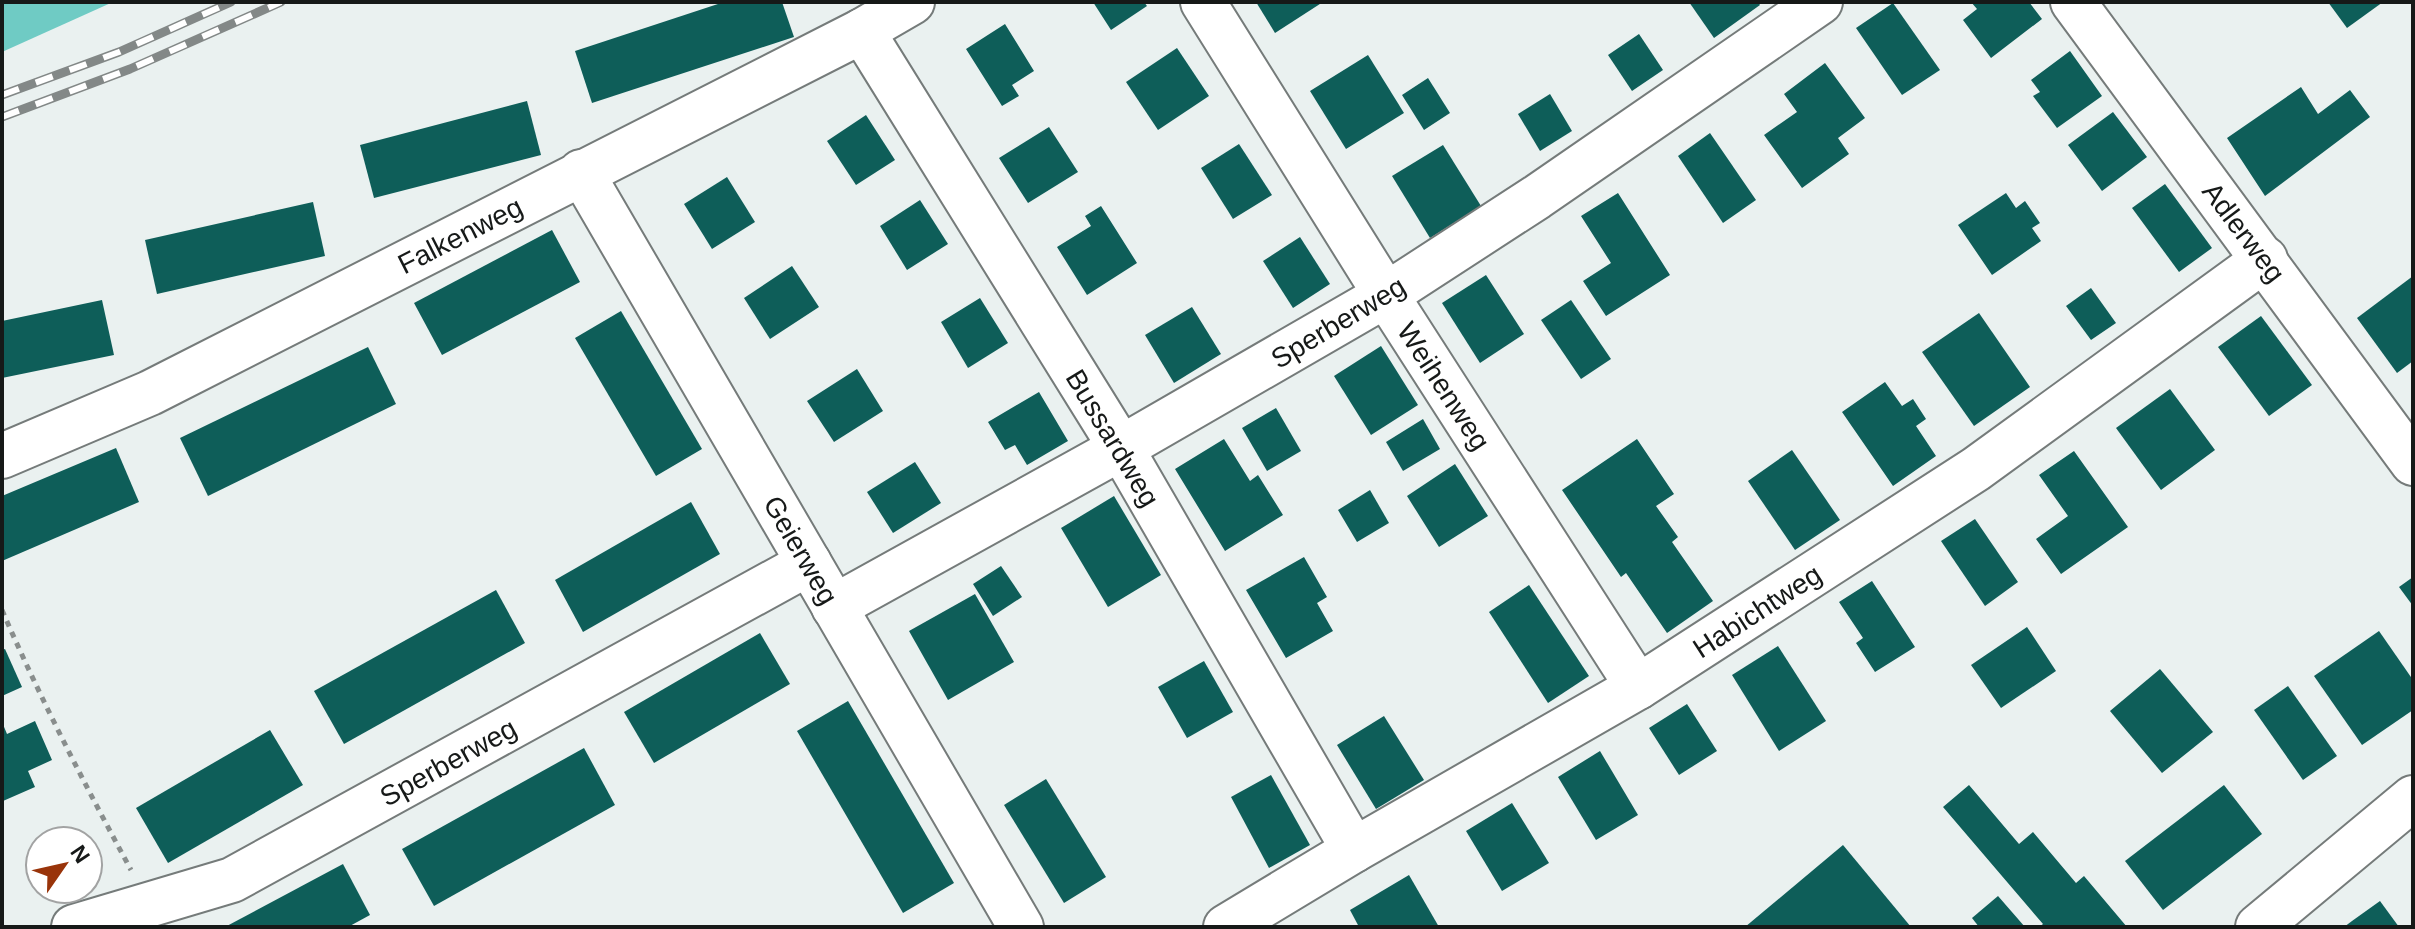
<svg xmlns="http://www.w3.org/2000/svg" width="2415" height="929" font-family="Helvetica,sans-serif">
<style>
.forest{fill:#6fcbc4}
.building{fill:#0e5e59}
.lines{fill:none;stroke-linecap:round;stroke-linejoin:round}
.minor-casing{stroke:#757b7a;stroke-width:48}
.path{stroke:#898e8d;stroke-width:5;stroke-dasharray:6 6;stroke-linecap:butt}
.minor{stroke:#fff;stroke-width:44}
.rail-casing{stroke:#838887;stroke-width:9}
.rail{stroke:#fff;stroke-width:6;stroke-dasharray:18;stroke-linecap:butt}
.labels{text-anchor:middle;stroke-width:8;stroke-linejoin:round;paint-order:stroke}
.street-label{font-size:28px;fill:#161918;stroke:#fff}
</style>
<rect width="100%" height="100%" fill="#eaf1f0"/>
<polygon class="forest" points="2,2 113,2 2,52"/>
<g class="building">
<polygon points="724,2 782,2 794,37 592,103 575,51"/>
<polygon points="1093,2 1144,2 1147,6 1111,30"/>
<polygon points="1256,2 1323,2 1275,33"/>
<polygon points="1689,2 1758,2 1760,5 1714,38"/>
<polygon points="1971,2 2029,2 2042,19 1991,58 1963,20 1977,9"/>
<polygon points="2328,2 2383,2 2347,28"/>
<polygon points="1893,3 1940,70 1902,95 1856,28"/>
<polygon points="1005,24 1034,71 1012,85 1019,96 1002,106 966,49"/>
<polygon points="1639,34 1663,70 1632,91 1608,55"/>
<polygon points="1177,48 1209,96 1158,130 1126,82"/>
<polygon points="2070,51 2102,96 2057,128 2033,96 2040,92 2031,80"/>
<polygon points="1368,55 1404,113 1346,149 1310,91"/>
<polygon points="1825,63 1865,118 1838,138 1849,154 1802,188 1764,135 1797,112 1784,94"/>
<polygon points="1428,78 1450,113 1424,130 1402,95"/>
<polygon points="2301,87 2318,114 2350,90 2370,117 2265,196 2227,138"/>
<polygon points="1550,94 1572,131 1540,151 1518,114"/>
<polygon points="527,101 541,155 374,198 360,145"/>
<polygon points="2113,112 2147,157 2102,191 2068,145"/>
<polygon points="866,115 895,160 856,185 827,141"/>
<polygon points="1049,127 1078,172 1028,203 999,158"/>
<polygon points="1710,133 1756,200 1723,223 1678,156"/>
<polygon points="1239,144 1272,195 1233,219 1201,168"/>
<polygon points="1443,145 1481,206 1430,238 1392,176"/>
<polygon points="727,177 755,222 712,249 684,204"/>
<polygon points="2165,184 2212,248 2179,272 2132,208"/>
<polygon points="1618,193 1670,275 1606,316 1583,281 1611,263 1581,216"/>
<polygon points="2006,193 2016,208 2025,201 2040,223 2032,228 2041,241 1992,275 1958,225"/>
<polygon points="920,200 948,244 907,270 880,226"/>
<polygon points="313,202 325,256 157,294 145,240"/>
<polygon points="1101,206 1137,263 1087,295 1057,247 1091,226 1085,216"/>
<polygon points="552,230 580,282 442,355 414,303"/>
<polygon points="1300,237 1330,284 1293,308 1263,261"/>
<polygon points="792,266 819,307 770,339 744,298"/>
<polygon points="1486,275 1524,334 1480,363 1442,303"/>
<polygon points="2413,276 2413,361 2397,373 2357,318"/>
<polygon points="2091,288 2116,323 2091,340 2066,306"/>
<polygon points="980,298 1008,343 968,368 941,322"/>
<polygon points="102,300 114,355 2,378 2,321"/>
<polygon points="1571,300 1611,359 1581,379 1541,320"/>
<polygon points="1192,307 1221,354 1174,383 1145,335"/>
<polygon points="621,311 702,449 656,476 575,338"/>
<polygon points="1979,313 2030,387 1974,426 1922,352"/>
<polygon points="2261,316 2312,385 2269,416 2218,347"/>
<polygon points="1381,346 1418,405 1371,435 1334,376"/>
<polygon points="368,347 396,404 208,496 180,438"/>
<polygon points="857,369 883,411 834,442 807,401"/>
<polygon points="1885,382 1902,406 1913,399 1926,419 1916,426 1936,456 1893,486 1842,412"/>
<polygon points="2170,389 2215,450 2161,490 2116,428"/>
<polygon points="1039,392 1068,441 1027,465 1015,445 1005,450 988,422"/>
<polygon points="1276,408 1301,451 1267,471 1242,428"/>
<polygon points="1423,419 1440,449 1403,471 1386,442"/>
<polygon points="1224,439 1250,481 1258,475 1283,515 1225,551 1175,469"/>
<polygon points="1637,439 1674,494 1656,506 1678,537 1672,542 1713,601 1667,633 1626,573 1621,577 1562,490"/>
<polygon points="116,448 139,502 2,561 2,496"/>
<polygon points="1792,450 1840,520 1795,550 1748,481"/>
<polygon points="2074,451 2128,527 2061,574 2036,539 2068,516 2039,475"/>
<polygon points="915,462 941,503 893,533 867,492"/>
<polygon points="1455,464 1488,516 1439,547 1407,496"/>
<polygon points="1370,490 1389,523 1357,542 1338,510"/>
<polygon points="1114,496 1161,575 1108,607 1061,528"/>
<polygon points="691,502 720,554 583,632 555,580"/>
<polygon points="1975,519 2018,582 1985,606 1941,541"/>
<polygon points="1304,557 1327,597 1317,603 1333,631 1286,658 1246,590"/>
<polygon points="1001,566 1022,597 993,616 973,584"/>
<polygon points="2413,577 2413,606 2399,587"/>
<polygon points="1872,581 1915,647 1875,672 1856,643 1863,638 1839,602"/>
<polygon points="1529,585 1589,676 1548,703 1489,612"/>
<polygon points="496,590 525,643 344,744 314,691"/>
<polygon points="975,594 1014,662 948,700 909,631"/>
<polygon points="2027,627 2056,671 2001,708 1971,665"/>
<polygon points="2379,631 2413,680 2413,710 2362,745 2314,676"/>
<polygon points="760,633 790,684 654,763 624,712"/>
<polygon points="1778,646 1826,721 1779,751 1732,675"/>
<polygon points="5,649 22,687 2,696 2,650"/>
<polygon points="1204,661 1233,712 1187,738 1158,687"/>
<polygon points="2160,669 2213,732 2162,773 2110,711"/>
<polygon points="2288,686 2337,756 2303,780 2254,710"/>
<polygon points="848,701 954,883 903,913 797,731"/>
<polygon points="1687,704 1717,751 1679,775 1649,728"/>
<polygon points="1384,716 1424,780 1376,809 1337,745"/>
<polygon points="35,721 52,760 28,771 35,787 3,801 2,722 7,734"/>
<polygon points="270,730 303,785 168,863 136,808"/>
<polygon points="584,748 615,805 434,906 402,849"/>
<polygon points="1600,751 1638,815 1596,840 1558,777"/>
<polygon points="1271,775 1310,845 1269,868 1231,797"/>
<polygon points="1046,779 1106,877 1064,903 1004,805"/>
<polygon points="1969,785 2019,844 2033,832 2076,883 2084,876 2127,927 2039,927 2043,924 1943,807"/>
<polygon points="2224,785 2262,834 2163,910 2125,861"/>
<polygon points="1512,803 1549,863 1502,891 1466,831"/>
<polygon points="1843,845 1911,927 1745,927"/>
<polygon points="343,864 370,915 348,927 225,927"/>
<polygon points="1409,875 1439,927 1359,927 1350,910"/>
<polygon points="1998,896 2025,927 1979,927 1972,918"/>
<polygon points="2380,901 2399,927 2344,927 2352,921"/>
</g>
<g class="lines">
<g class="minor-casing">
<g id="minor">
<polyline points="1203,2 1386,295 1638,687"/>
<polyline points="2073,2 2413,463"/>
<polyline points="862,31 1121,448 1354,850"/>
<polyline points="581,172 1021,927"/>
<polyline points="2,456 150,393 862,31 912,2"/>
<polyline points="834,607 1121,448 1386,295 1537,197 1820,2"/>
<polyline points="74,927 232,880 809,563"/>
<polyline points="1226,927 1354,850 1638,687 1976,469 2265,259"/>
<polyline points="2258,927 2413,798"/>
</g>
</g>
<path class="path" d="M2,610C40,698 85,785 131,870"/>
<use href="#minor" class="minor"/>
<g class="rail-casing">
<g id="rail">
<polyline points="2,95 119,52 231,2"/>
<polyline points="2,117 130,69 281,2"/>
</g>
</g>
<use href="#rail" class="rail"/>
</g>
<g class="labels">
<g class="street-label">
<text transform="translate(2244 232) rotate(53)" y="10">Adlerweg</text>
<text transform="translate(460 235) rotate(-27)" y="10">Falkenweg</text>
<text transform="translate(1338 322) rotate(-31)" y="10">Sperberweg</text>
<text transform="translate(1444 386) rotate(57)" y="10">Weihenweg</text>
<text transform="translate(1113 438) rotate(59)" y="10">Bussardweg</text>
<text transform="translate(801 550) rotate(60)" y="10">Geierweg</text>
<text transform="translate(1757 611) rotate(-33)" y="10">Habichtweg</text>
<text transform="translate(448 762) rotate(-29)" y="10">Sperberweg</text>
</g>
</g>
<rect width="2415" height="929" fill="none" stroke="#161918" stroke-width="8"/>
<g transform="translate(64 865) rotate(56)"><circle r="38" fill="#ffffff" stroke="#a2a3a3" stroke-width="2"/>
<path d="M0-6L14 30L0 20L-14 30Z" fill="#99340a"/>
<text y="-12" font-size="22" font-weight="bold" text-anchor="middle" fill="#161918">N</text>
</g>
</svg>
